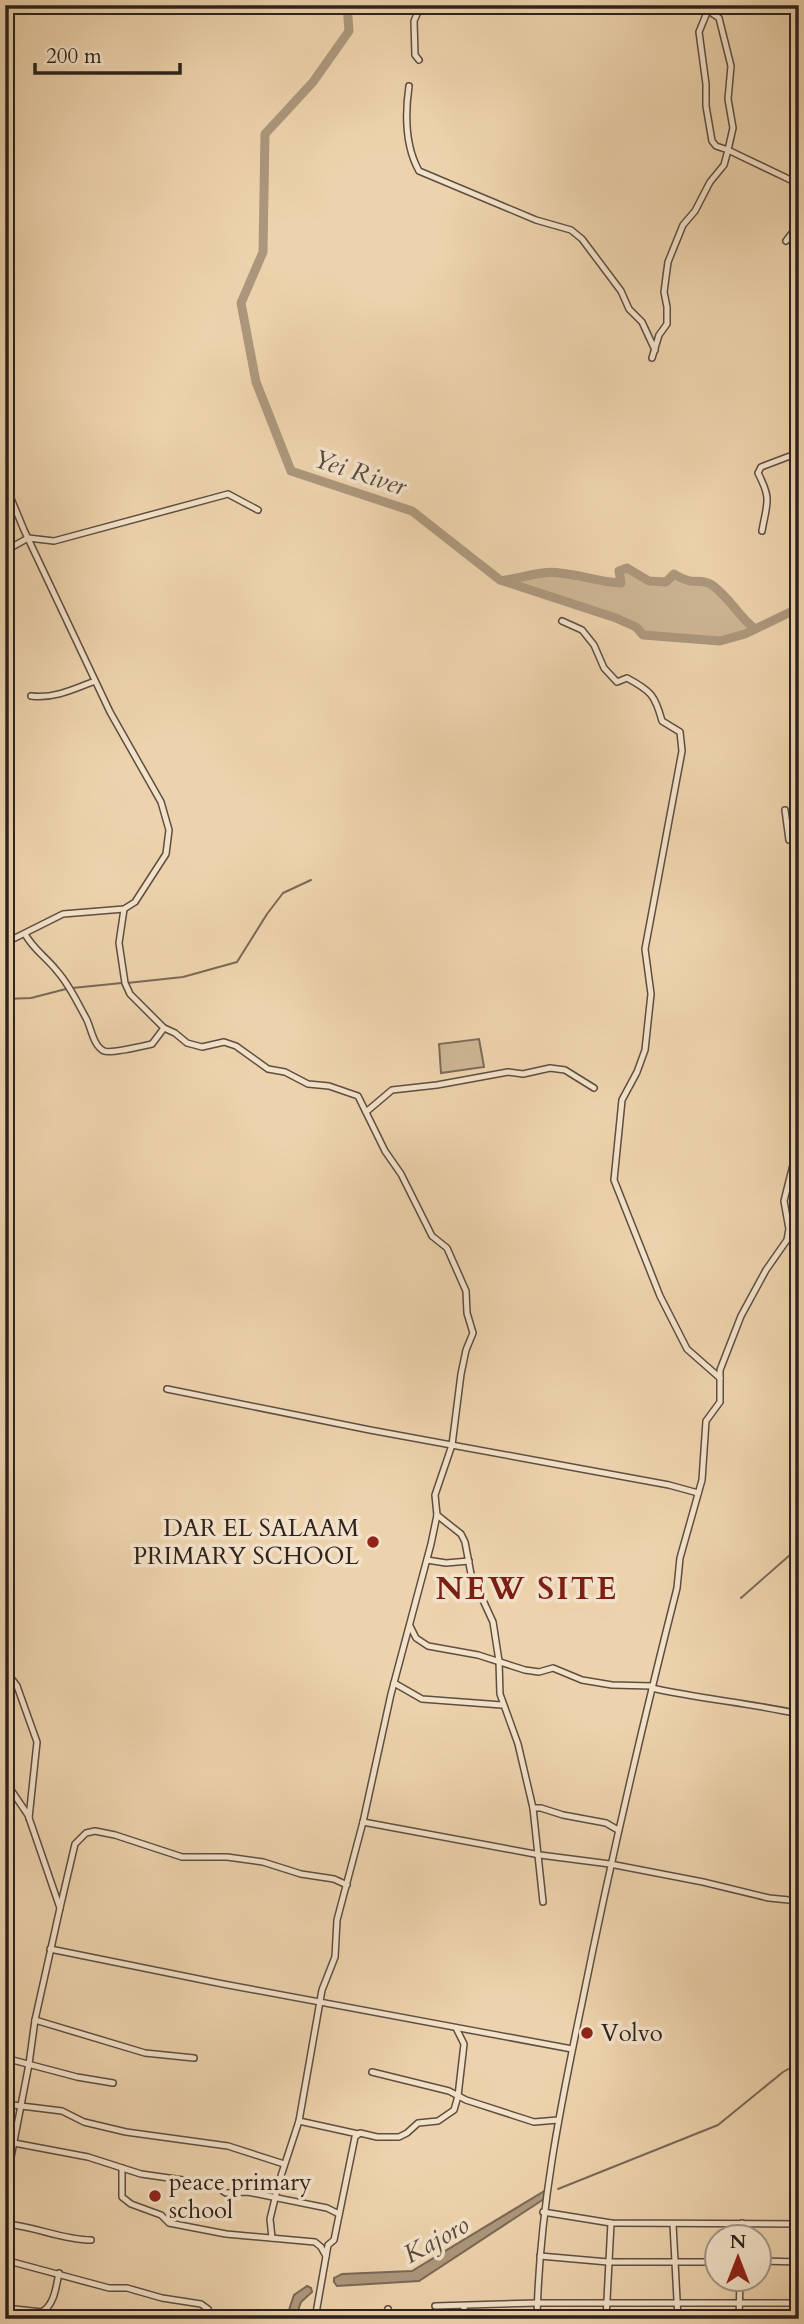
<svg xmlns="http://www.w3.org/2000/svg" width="804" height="2324" font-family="Cardo,serif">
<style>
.green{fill:#cdb594;stroke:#7e6c58;stroke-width:2}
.water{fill:#ac977c;stroke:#7a6856;stroke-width:2}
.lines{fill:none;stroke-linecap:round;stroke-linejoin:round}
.stream{stroke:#7a6856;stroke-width:2}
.river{stroke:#ac977c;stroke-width:9}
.minor-casing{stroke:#5e4e40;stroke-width:8}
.minor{stroke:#f3e2ca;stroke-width:5}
.poi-dot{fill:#8f2418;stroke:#f3e2ca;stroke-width:2.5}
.labels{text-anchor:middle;stroke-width:7;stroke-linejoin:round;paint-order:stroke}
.poi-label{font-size:24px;fill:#2e221c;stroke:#f3e2ca;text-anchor:start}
.water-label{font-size:26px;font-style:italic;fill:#5a4b3e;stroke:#f3e2ca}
.district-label{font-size:32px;font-weight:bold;letter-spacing:2px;fill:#7a1f14;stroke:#f3e2ca}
</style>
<rect width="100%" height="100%" fill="#edd3ad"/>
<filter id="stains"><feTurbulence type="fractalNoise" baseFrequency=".00286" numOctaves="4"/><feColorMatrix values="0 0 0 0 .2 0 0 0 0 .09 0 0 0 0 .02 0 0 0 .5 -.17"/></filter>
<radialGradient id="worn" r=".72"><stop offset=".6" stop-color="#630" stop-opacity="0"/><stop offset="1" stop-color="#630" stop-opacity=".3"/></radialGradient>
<g class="green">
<path d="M627,568L649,581L666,582L674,574C679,577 685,580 690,581C698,582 704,580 712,585C730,598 739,617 755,629L720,641L643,635L636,627L616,618L500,580C518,578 544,570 561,573C581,575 600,582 620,583L619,571Z"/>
<polygon points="479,1039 484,1067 441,1073 439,1044"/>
</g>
<g class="water">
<polygon points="546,2190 544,2199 419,2281 337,2286 334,2282 334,2278 342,2274 412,2271"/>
<polygon points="307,2286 311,2288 312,2292 301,2302 295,2319 286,2319 294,2295"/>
</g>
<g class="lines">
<g class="stream">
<polyline points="127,983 183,977 237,962 267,914 283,893 311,880"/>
<polyline points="72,988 122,983"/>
<polyline points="5,999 31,998 66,989"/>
<polyline points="741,1598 799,1547"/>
<polyline points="558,2189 718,2125 783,2072 799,2063"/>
</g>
<g class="river">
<polyline points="347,5 349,31 313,82 265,134 263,252 241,303 256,382 291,471 412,511 500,580 616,618 636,627 643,635 720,641 745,634 799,608"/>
<path d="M505,580C523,578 542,570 560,573C581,575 600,582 621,583L619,571L627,568L649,581L666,582L674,574C679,577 685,580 690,581C698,582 704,580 712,585C730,598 739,617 755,629"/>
</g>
<g class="minor-casing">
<g id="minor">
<polyline points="710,5 699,32 706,84 706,106 712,141 716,146 728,150 733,128 728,99 731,66 719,18 713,14 715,5"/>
<polyline points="419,60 415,55 414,21 421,5"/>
<path d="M409,86C405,114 405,146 419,171L536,220L571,230L582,239L621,291L629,309L642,322L655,350"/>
<polyline points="786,241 792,233 799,228"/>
<polyline points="652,358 659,335 667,324 667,307 664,292 668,262 683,225 695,211 710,182 724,165 728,150 799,184"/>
<polyline points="5,484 24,530 110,712 161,802 169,830 166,854 135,902 124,909 63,914 5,943"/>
<path d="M762,531C767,502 772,500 758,473L761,467L790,456L799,455"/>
<polyline points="5,551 28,538 54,541 228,494 258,510"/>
<path d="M562,621L582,630L594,645L604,668L617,682L627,678C651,691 655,695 662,721L680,732L682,751L645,949L651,994L645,1050L637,1072L622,1100L614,1180L660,1296L687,1349L720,1378"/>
<path d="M31,696C54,699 74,689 95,681"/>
<polyline points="785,810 789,840 799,840"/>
<polyline points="124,909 119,943 125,983 130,994 164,1028 175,1033 187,1043 202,1047 224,1042 236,1046 268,1069 285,1072 308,1084 329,1086 358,1096 385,1151 401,1174 432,1236 447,1248 466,1291 467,1313 473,1333 466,1350 461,1374 452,1445 435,1495 437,1515 431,1544 391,1694 363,1822 337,1920 335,1957 322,1990 299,2121 279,2182 270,2219 272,2238"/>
<path d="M25,934C33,949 46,957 57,971C69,984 77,1002 86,1018C91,1027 93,1046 104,1051C110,1054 143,1046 152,1044L164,1028"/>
<polyline points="366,1112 392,1090 437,1085 508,1072 523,1074 550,1068 565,1070 594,1088"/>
<polyline points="167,1389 370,1430 669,1485 698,1493"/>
<polyline points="437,1515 461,1534 465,1542 471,1574 493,1622 499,1661 500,1694 518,1744 533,1808 543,1902"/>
<polyline points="427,1560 446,1563 469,1561"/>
<polyline points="410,1626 416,1638 428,1646 478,1655 525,1670 539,1672 553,1668 582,1680 612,1685 652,1686"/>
<polyline points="5,1670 17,1686 37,1742 29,1818"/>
<polyline points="394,1683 422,1699 502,1705"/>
<path d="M652,1688C700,1699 750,1703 799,1714"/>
<polyline points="5,1781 28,1815 60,1908"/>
<polyline points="533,1808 541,1808 563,1815 606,1823 618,1830"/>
<polyline points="363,1822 540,1855 610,1864 703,1882 769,1898 799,1901"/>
<polyline points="50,1949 223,1984 572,2049"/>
<polyline points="35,2020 145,2053 194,2058"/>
<polyline points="5,2058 77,2077 113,2083"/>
<polyline points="372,2072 449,2091 466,2100 534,2122 558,2120"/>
<polyline points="5,2104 62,2111 84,2122 126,2132 228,2146 284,2164"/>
<polyline points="299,2121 358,2134"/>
<polyline points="14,2143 88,2157 141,2174 190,2181 218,2188 226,2193 248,2192 327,2208 339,2214"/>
<polyline points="122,2168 122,2197 131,2204 161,2215 169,2223 226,2234 315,2242 321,2247 326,2256"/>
<polyline points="5,2188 29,2064 35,2020 60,1908 75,1844 86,1833 95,1831 115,1835 182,1857 227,1857 263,1862 301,1874 334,1879 347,1885"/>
<polyline points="543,2212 611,2223 799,2224"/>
<path d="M5,2224C35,2226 62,2240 91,2240"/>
<polyline points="673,2224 678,2319"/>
<polyline points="742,2236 742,2223"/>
<polyline points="540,2256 608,2262 716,2262"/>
<polyline points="5,2260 109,2288 127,2288 162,2298 201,2304 208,2309"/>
<polyline points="758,2261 799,2262"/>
<polyline points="435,2306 537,2303 799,2303"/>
<polyline points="5,2308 42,2312 58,2319"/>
<path d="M42,2312C55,2304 56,2286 59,2273"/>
<polyline points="315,2319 328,2245 334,2240 355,2137 360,2133 377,2137 399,2137 407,2133 418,2123 438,2121 454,2110 458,2096 464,2044 456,2028"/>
<polyline points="388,2319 388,2309"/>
<polyline points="464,2319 464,2306"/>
<path d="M537,2319C539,2212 560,2108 582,2003C610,1864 642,1726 677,1588L680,1558L702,1480L706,1421L720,1402V1370L741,1316L766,1270L787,1240L789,1229L784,1201L799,1141"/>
<polyline points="606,2319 611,2223"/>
<polyline points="739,2319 740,2278"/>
</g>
</g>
<use href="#minor" class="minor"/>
</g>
<g class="poi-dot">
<circle cx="373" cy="1542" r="7"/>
<circle cx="587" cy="2033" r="7"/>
<circle cx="155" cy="2196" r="7"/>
</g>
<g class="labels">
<g class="poi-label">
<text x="359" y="1536" text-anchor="end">DAR EL SALAAM<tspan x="359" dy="28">PRIMARY SCHOOL</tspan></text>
<text x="601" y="2041">Volvo</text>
<text x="169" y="2190">peace primary<tspan x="169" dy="28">school</tspan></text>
</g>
<g class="water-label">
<text transform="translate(360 472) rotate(18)" y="9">Yei River</text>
<text transform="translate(436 2239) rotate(-29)" y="9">Kajoro</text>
</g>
<g class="district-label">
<text x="527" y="1599">NEW SITE</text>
</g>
</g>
<rect width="804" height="2324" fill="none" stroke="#edd3ad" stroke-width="28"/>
<rect x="7" y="7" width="790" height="2310" fill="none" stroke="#2e221c" stroke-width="3.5"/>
<rect x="14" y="14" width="776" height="2296" fill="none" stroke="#2e221c" stroke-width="2"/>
<g transform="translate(738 2258)"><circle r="33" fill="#f3e2ca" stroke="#a49584" stroke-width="2"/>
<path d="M0-5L12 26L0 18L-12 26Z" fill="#8f2418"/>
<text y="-10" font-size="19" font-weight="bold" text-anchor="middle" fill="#2e221c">N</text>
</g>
<path d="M35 63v10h145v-10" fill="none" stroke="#2e221c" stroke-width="3.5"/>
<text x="46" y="63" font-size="21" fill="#2e221c" stroke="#f3e2ca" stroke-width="5" paint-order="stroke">200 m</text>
<rect width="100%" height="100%" filter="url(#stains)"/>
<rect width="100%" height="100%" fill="url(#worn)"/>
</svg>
